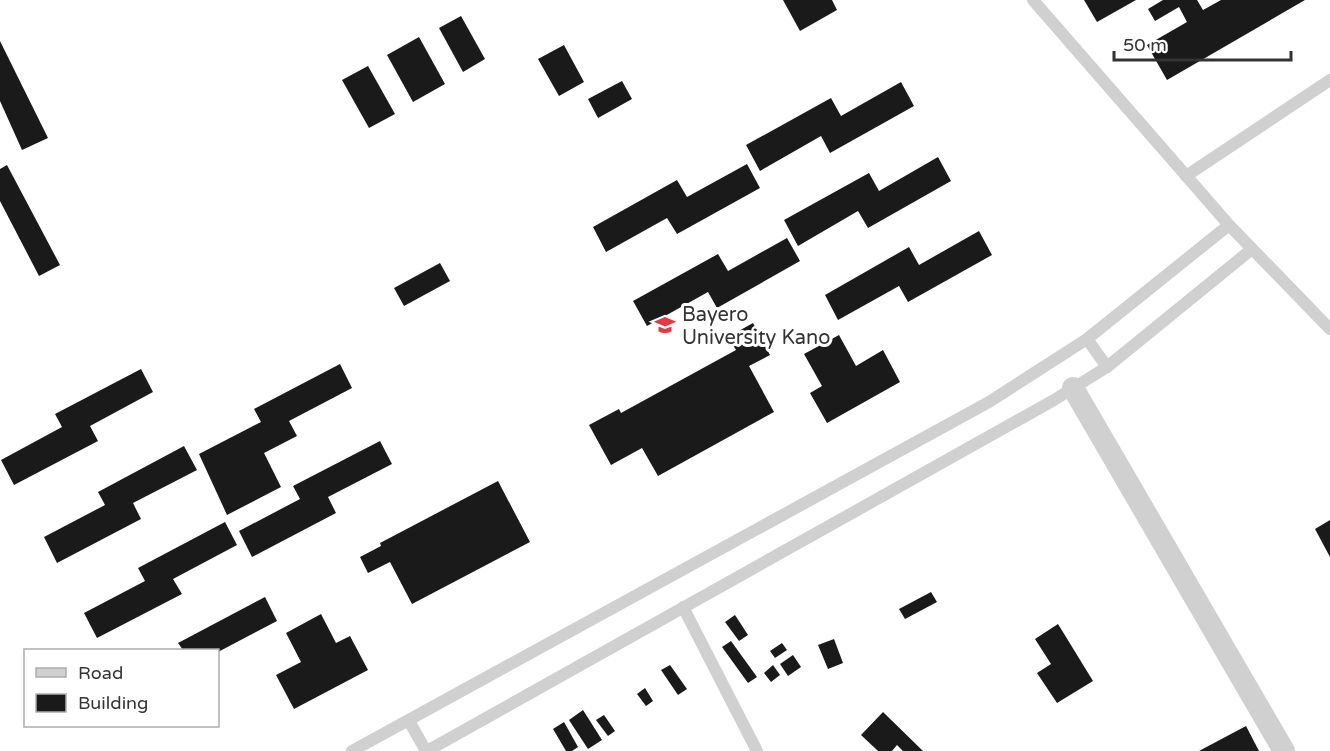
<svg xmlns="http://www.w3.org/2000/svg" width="1330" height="751" font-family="'Varela Round',sans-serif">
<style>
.building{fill:#1a1a1a}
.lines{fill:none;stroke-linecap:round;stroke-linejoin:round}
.lane{stroke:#d0d0d0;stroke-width:12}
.street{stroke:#d0d0d0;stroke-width:22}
.labels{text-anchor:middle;stroke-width:6;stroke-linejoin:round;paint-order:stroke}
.poi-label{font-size:20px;fill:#333;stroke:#fff;text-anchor:start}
</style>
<rect width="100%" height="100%" fill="#fff"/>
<g class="building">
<polygon points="783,0 832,0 837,10 800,31"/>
<polygon points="1084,0 1136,0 1097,22"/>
<polygon points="1163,0 1197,0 1203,10 1221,0 1305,0 1167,80 1147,45 1187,22 1179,7 1155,21 1148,9"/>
<polygon points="461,16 485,59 463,72 439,28"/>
<polygon points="419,37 445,84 413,102 387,55"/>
<polygon points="0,41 48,138 22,150 0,101"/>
<polygon points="564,45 584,82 559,96 538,59"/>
<polygon points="368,66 395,114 369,128 342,80"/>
<polygon points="622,81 632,99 598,118 588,99"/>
<polygon points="901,82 914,106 830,153 821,136 760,171 746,145 831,98 841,116"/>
<polygon points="938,157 951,181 868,228 858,211 798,246 784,220 869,173 879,191"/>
<polygon points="747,164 760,188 677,234 667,218 606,252 593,227 677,180 687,197"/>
<polygon points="7,165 60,265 39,276 0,201 0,169"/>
<polygon points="979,231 992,255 908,302 899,286 838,320 825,295 909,247 919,265"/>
<polygon points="787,238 800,261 717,308 708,292 647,326 633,301 718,254 728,271"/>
<polygon points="440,263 450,281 404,306 394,288"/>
<polygon points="753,323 770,355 749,366 774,412 658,476 642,448 611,465 589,425 619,409 621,413 736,350 728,337"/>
<polygon points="839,335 856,366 883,350 900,382 827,423 810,393 822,386 804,354"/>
<polygon points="340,364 352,388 289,421 297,436 264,453 281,487 227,515 199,454 261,422 254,409"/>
<polygon points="141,369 153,392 90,426 98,441 14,485 1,460 62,427 55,414"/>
<polygon points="380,441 392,464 328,497 336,513 252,557 239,531 300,499 293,486"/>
<polygon points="184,446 197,470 133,503 141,519 57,563 44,537 105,505 98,492"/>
<polygon points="498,481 530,542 412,604 390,562 368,573 360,557 381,546 380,543"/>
<polygon points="1330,520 1330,557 1315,529"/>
<polygon points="225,522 237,545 173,579 182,594 97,638 84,613 145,581 138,568"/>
<polygon points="931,592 937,602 905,619 899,609"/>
<polygon points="265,597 277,621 218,652 183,650 178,643"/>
<polygon points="321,614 336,643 350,636 368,670 294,709 276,675 301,662 286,633"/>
<polygon points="735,615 748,635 739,641 725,622"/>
<polygon points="1058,624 1093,681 1057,703 1037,673 1051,664 1035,639"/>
<polygon points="834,639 843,663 828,669 818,645"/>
<polygon points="731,641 757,677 748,683 722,647"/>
<polygon points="782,643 787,650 775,658 770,651"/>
<polygon points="793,655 801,667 788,676 780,664"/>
<polygon points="670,665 687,689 678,695 661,670"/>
<polygon points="773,665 780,675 771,682 764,673"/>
<polygon points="645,688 653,701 646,706 637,694"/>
<polygon points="583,710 602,740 588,749 569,720"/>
<polygon points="883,712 923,751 903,751 897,745 892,751 878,751 861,735"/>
<polygon points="604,715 615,731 608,736 596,720"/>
<polygon points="564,722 578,747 572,751 566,751 553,729"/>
<polygon points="1246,726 1259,751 1199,751"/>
</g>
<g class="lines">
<g class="lane">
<polyline points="1033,0 1229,225 1330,329"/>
<polyline points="1186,176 1330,80"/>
<polyline points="1087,339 1107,367"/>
<polyline points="683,607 757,751"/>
<polyline points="409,721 426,751"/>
<polyline points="352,751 989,402 1087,339 1229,225"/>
<polyline points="427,751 1054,400 1107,367 1252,249"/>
</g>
<polyline class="street" points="1073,388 1284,751"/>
</g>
<defs>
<g id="university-bare" transform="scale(1.62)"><path d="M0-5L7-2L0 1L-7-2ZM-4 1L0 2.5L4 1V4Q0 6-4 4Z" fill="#e63946" stroke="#fff" stroke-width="2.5" paint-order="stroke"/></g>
</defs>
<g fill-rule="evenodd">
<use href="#university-bare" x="665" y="325"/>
</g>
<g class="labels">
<g class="poi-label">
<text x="682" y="321">Bayero<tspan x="682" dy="23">University Kano</tspan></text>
</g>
</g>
<rect x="24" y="649" width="195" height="78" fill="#ffffff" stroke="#adadad" stroke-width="1.5"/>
<rect x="36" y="668" width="30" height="9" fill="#d0d0d0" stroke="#adadad" stroke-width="1.5"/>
<text x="78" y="679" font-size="18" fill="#333333">Road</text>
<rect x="36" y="694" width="30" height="18" fill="#1a1a1a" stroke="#adadad" stroke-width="1.5"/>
<text x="78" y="709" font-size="18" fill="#333333">Building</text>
<path d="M1114 51v9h177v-9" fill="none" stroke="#333333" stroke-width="3"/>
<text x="1123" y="51" font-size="18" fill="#333333" stroke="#ffffff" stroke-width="4.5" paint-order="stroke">50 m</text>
</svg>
